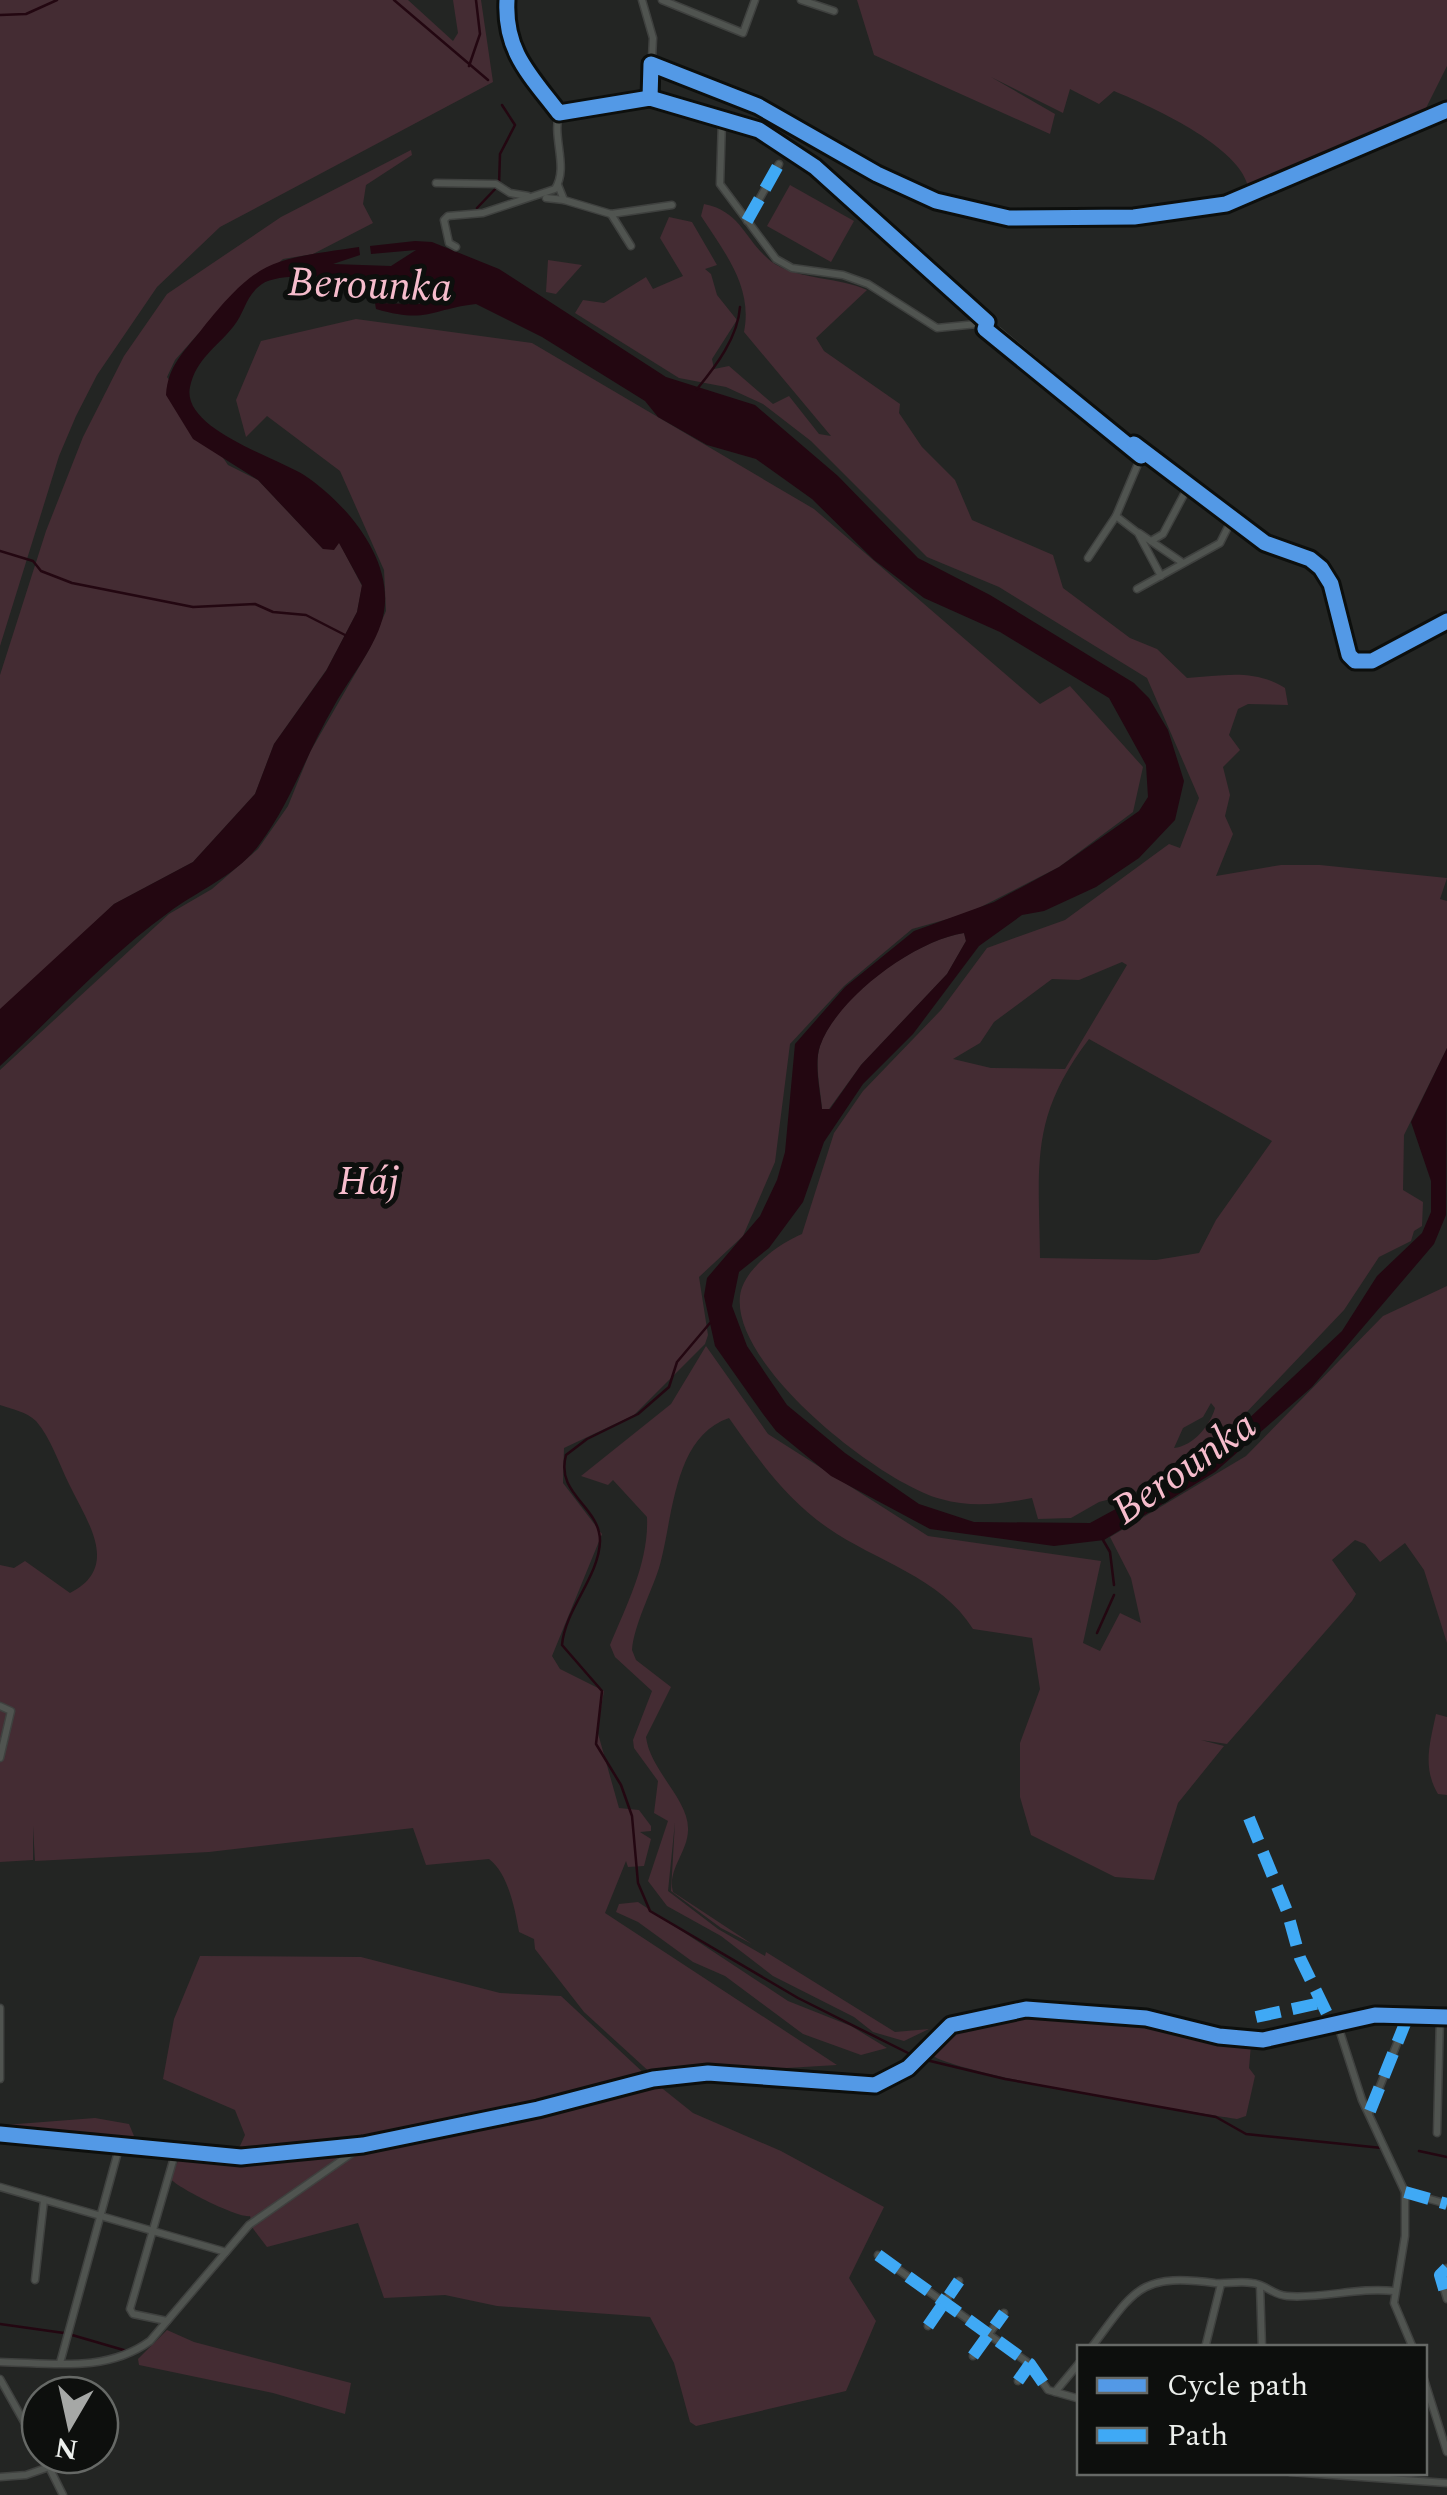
<svg xmlns="http://www.w3.org/2000/svg" width="1447" height="2495" font-family="Spectral,serif">
<style>
.green{fill:#442c33;fill-rule:evenodd}
.water{fill:#230711;fill-rule:evenodd}
.lines{fill:none;stroke-linecap:round;stroke-linejoin:round}
.stream{stroke:#230711;stroke-width:2.5}
.minor-casing{stroke:#3f413f;stroke-width:9}
.minor{stroke:#505450;stroke-width:6}
.quiet{stroke:#3fa9f5;stroke-width:12;stroke-dasharray:25 12;stroke-linecap:butt}
.cycleway-casing{stroke:#0d0f0d;stroke-width:21}
.cycleway{stroke:#5399e6;stroke-width:15}
.labels{text-anchor:middle;stroke-width:10;stroke-linejoin:round;paint-order:stroke}
.park-label{font-size:40px;font-style:italic;fill:#f7bdcd;stroke:#0d0f0d}
.water-label{font-size:42px;font-style:italic;fill:#f6bccc;stroke:#0d0f0d}
</style>
<rect width="100%" height="100%" fill="#232523"/>
<g class="green">
<polygon points="0,0 408,0 453,41 458,33 453,0 481,0 493,82 220,227 157,287 97,375 76,416 59,456 0,646"/>
<path d="M857,0H1447V66L1423,114L1324,155L1249,197C1253,152 1155,108 1114,91L1099,104L1070,89L1063,113L991,77L1055,114L1050,134L874,55Z"/>
<polygon points="411,150 412,155 366,185 363,204 373,223 313,254 283,259 198,334 175,360 167,377 228,465 258,480 323,549 339,542 362,586 357,612 327,669 274,744 255,794 193,862 114,904 0,1012 0,675 46,531 83,437 124,356 167,294 281,217"/>
<polygon points="790,185 854,221 831,262 767,226"/>
<path d="M704,204C744,212 745,244 775,264C801,280 839,277 867,290L816,338L824,351L900,404L899,413L922,447L955,480L972,520L1053,555L1063,588L1130,638L1157,649L1187,678C1222,676 1253,668 1285,688L1288,705L1248,704L1238,709L1229,735L1240,750L1223,767L1230,795L1225,816L1233,834L1216,876L1281,865H1320L1447,878L1440,899L1447,901V1048L1404,1135L1403,1190L1423,1202L1422,1226L1414,1231L1411,1241L1379,1257L1344,1310L1223,1437L1134,1493L1099,1502L1071,1518L1038,1519L1032,1498C1001,1504 972,1508 941,1499C879,1482 732,1366 740,1296C743,1269 780,1243 802,1234L834,1133L863,1091L941,1010L987,948L1065,920L1169,844L1180,848L1199,798L1147,678L999,587L927,557L811,441L763,404L726,387L679,378L575,313L583,300L604,303L646,277L653,289L683,276L660,238L669,217L692,222L717,265L705,269L711,274L717,295L737,320L712,359L714,369L729,366L773,404L789,396L819,434L831,436L744,332C753,287 725,253 701,216ZM1122,962L1127,965L1065,1069L991,1068L953,1059L980,1043L994,1022L1052,979L1079,980ZM1089,1039L1272,1141L1216,1220L1199,1253L1156,1260L1040,1258C1039,1165 1029,1118 1089,1039ZM1211,1403L1215,1408C1210,1426 1193,1446 1174,1448L1183,1428L1203,1417Z"/>
<polygon points="548,260 582,265 556,294 546,292"/>
<path d="M356,319L532,343L814,509L1040,704L1070,686L1143,767L1133,812L1059,867L969,913L912,929L844,986L790,1044L775,1162L743,1236L699,1277L708,1335L705,1344L634,1415L564,1448L563,1483L602,1534L552,1656L560,1669L604,1691L597,1730L619,1808L639,1810L651,1826V1831L640,1832L651,1839L644,1866L628,1867L626,1861L605,1913L837,2065L654,2076L584,2012L535,1949L534,1939L519,1932C515,1909 508,1873 489,1859L426,1865L413,1828L209,1852L35,1861L33,1826V1860L0,1862V1565L14,1568L25,1561L70,1593C122,1567 86,1520 69,1484C59,1464 51,1438 36,1421C27,1412 12,1409 0,1405V1070L169,914L212,889L258,849L288,806L310,752L370,648L386,611L384,570L340,471L267,416L246,437L236,400L261,341Z"/>
<path d="M964,933L966,941L947,974L861,1065L829,1109H822C821,1091 814,1064 820,1046C836,998 915,940 964,933Z"/>
<path d="M1447,1286V1643L1424,1570L1405,1543L1380,1562L1365,1544L1355,1540L1332,1560L1356,1594L1352,1601L1227,1744L1201,1740L1224,1746L1178,1803L1154,1880L1115,1877L1031,1835L1020,1797V1743L1040,1689L1032,1638L973,1629C941,1577 875,1561 828,1528C786,1499 758,1459 729,1418C672,1437 673,1522 659,1568C651,1593 634,1625 632,1650L636,1660L671,1687L646,1737C650,1771 690,1800 688,1831C687,1853 667,1870 673,1892L752,1944L721,1928L671,1891L675,1822L668,1891L718,1929L765,1956L766,1952L895,2032L929,2029L904,2041L873,2032L854,2017L773,1976L721,1936L667,1906L648,1881L668,1821L654,1813L658,1781L634,1748L633,1740L652,1691L615,1657L610,1645C627,1604 649,1562 647,1517L613,1480L608,1485L581,1476L671,1404L706,1346L768,1434L928,1536L1101,1561L1083,1643L1100,1651L1120,1613L1141,1623L1131,1578L1110,1537L1246,1456L1383,1316Z"/>
<path d="M1436,1714L1447,1717V1795L1438,1794C1422,1767 1430,1743 1436,1714Z"/>
<polygon points="638,1902 788,2001 851,2026 887,2048 861,2055 803,2034 725,1976 693,1962 638,1922 616,1912 619,1904"/>
<path d="M200,1956L361,1957L500,1993L561,1996L648,2077C512,2114 377,2140 237,2154L231,2149L240,2146L245,2135L235,2110L163,2079L174,2019Z"/>
<path d="M1038,2014L1137,2022L1251,2045L1249,2068L1255,2076L1246,2116L1237,2119C1191,2112 955,2075 930,2054C940,2020 1008,2016 1038,2014Z"/>
<path d="M653,2081L693,2113L781,2151L884,2207L849,2278L876,2321L846,2391L696,2426L690,2422L674,2363L650,2317L497,2306L445,2295L384,2298L358,2223L267,2247L251,2226L353,2154L252,2224L250,2216C240,2219 175,2187 170,2178L180,2157L220,2162L363,2147Z"/>
<polygon points="95,2118 129,2124 134,2136 125,2141 4,2125"/>
<polygon points="167,2330 194,2342 351,2383 345,2414 273,2393 139,2365 138,2359"/>
</g>
<path class="water" d="M415,241L432,242L499,269L666,377L755,405L838,476L918,558L990,595L1134,683L1149,698L1168,730L1184,781L1175,820L1139,858L1096,887L1044,911L1022,915L979,946L913,1034L863,1084L824,1142L803,1202L769,1248L739,1272L732,1306L747,1346L787,1405L845,1453L919,1504L974,1522L1090,1523L1180,1474L1227,1439L1342,1331L1377,1276L1422,1233L1431,1212V1181L1411,1122L1447,1048L1446,1215L1434,1244L1312,1387L1215,1472L1104,1540L1054,1546L930,1529L831,1476L776,1431L763,1414L715,1346L704,1296L707,1278L760,1216L777,1180L785,1152L795,1044L845,987L914,931L994,902L1059,867L1139,811L1148,797L1146,765L1109,698L1000,632L924,598L874,560L812,499L756,459L707,445L658,417L645,401L542,337L476,304C431,309 428,324 376,309L375,303L420,304L417,296C392,281 286,267 262,284C245,296 245,313 233,327C216,348 196,359 190,387C181,429 278,458 304,475C346,503 393,558 384,612C378,645 350,677 334,706C307,752 291,803 259,845C236,876 197,891 168,913C107,957 55,1015 0,1066V1009L114,904L193,862L255,794L274,744L326,671L357,612L362,585L339,543L334,550L323,549L258,480L193,439L166,395C168,365 184,352 202,329C259,258 271,260 359,247L360,255L333,264L391,266L416,250L371,254L370,246ZM964,933L966,941L947,974L861,1065L830,1109H822C820,1091 814,1063 820,1046C837,998 915,940 964,933Z"/>
<g class="lines">
<g class="stream">
<polyline points="394,0 488,80"/>
<polyline points="0,15 26,14 57,0"/>
<polyline points="469,66 480,34 476,0"/>
<polyline points="477,208 499,185 500,154 515,125 502,105"/>
<path d="M697,389C716,366 738,337 740,307"/>
<polyline points="0,551 33,561 41,571 72,583 193,607 255,604 273,612 306,615 345,635"/>
<path d="M710,1323L677,1362L669,1387L638,1414L587,1439L566,1455C555,1495 600,1506 600,1541C599,1577 565,1609 562,1645L602,1691L596,1744L621,1785L632,1816L638,1883L650,1911L798,1998L914,2056"/>
<polyline points="1103,1540 1110,1552 1114,1585"/>
<polyline points="1097,1633 1114,1595"/>
<polyline points="922,2059 1005,2079 1216,2117 1246,2134 1382,2148"/>
<polyline points="1419,2151 1447,2157"/>
<polyline points="0,2324 64,2333"/>
<polyline points="72,2335 127,2351"/>
</g>
<g class="minor-casing">
<g id="minor">
<path d="M507,0C504,51 530,75 559,113"/>
<polyline points="642,0 653,38 650,98"/>
<polyline points="662,0 743,33 755,0"/>
<polyline points="801,0 834,11"/>
<polyline points="559,113 650,98 722,120 720,184 776,259 792,268 843,275 868,284 937,328 977,324 998,331 1143,452 1251,533 1321,568 1331,584 1349,655 1355,661 1372,661 1447,621"/>
<polyline points="436,183 496,184 510,193 528,196"/>
<polyline points="558,185 564,200 611,214 672,205"/>
<polyline points="546,198 564,200"/>
<polyline points="611,214 631,246"/>
<polyline points="747,221 779,164"/>
<path d="M456,247L449,243L444,220L448,216L483,213L555,189C569,167 552,139 559,113"/>
<polyline points="1116,516 1138,533 1161,576"/>
<polyline points="1139,533 1183,563"/>
<polyline points="1151,541 1163,534 1189,485"/>
<polyline points="1088,558 1116,516 1143,452"/>
<polyline points="1137,589 1220,543 1233,517"/>
<polyline points="0,1706 11,1711 0,1758"/>
<polyline points="0,2008 0,2079"/>
<polyline points="1334,2027 1340,2032 1362,2100 1405,2192 1405,2236 1394,2303 1413,2348"/>
<polyline points="1370,2111 1408,2016"/>
<polyline points="1437,2133 1440,2017"/>
<polyline points="0,2134 241,2157 363,2145 538,2109 653,2079 708,2073 875,2085 908,2068 951,2025 1026,2009 1146,2018 1219,2036 1263,2040 1375,2015 1447,2017"/>
<polyline points="0,2187 226,2252"/>
<polyline points="1405,2192 1447,2204"/>
<polyline points="878,2255 1030,2364 1048,2390 1080,2399"/>
<polyline points="1447,2268 1440,2275 1447,2299"/>
<polyline points="35,2280 44,2200"/>
<polyline points="1260,2286 1262,2348"/>
<polyline points="167,2321 133,2314 130,2309 175,2154"/>
<polyline points="928,2326 959,2281"/>
<path d="M1091,2348C1135,2290 1138,2273 1215,2283C1225,2284 1239,2281 1252,2283C1266,2284 1272,2295 1287,2296C1323,2299 1357,2287 1394,2291"/>
<polyline points="1205,2348 1221,2284"/>
<polyline points="973,2356 1004,2313"/>
<path d="M0,2362C52,2363 106,2373 150,2341L249,2225L362,2146"/>
<polyline points="60,2363 119,2148"/>
<polyline points="0,2379 40,2450"/>
<polyline points="1424,2379 1447,2452"/>
<polyline points="1018,2381 1030,2364"/>
<polyline points="1055,2392 1080,2362"/>
<polyline points="100,2443 106,2443"/>
<polyline points="43,2455 63,2495"/>
<polyline points="1290,2472 1447,2483"/>
<polyline points="0,2477 26,2475 49,2467"/>
</g>
</g>
<use href="#minor" class="minor"/>
<g class="quiet">
<polyline points="747,221 779,164"/>
<polyline points="1249,1818 1287,1911 1300,1958 1333,2026"/>
<polyline points="1256,2017 1320,2003"/>
<polyline points="1370,2111 1408,2016"/>
<polyline points="1405,2192 1447,2204"/>
<polyline points="878,2255 1030,2364 1048,2390"/>
<polyline points="1447,2268 1440,2275 1447,2299"/>
<polyline points="928,2326 959,2281"/>
<polyline points="973,2356 1004,2313"/>
<polyline points="1018,2381 1030,2364"/>
</g>
<g class="cycleway-casing">
<g id="cycleway">
<path d="M507,0C504,51 530,75 559,113L650,98L759,130L815,167L987,322L985,329L1141,456"/>
<polyline points="650,98 651,64 758,106 877,174 936,201 1009,218 1134,217 1226,204 1447,110"/>
<polyline points="1134,444 1265,543 1310,559 1321,568 1331,584 1349,655 1355,661 1372,661 1447,621"/>
<polyline points="0,2134 241,2157 363,2145 538,2109 653,2079 708,2073 875,2085 908,2068 951,2025 1026,2009 1146,2018 1219,2036 1263,2040 1375,2015 1447,2017"/>
</g>
</g>
<use href="#cycleway" class="cycleway"/>
</g>
<g class="labels">
<g class="park-label">
<text x="369" y="1194">Háj</text>
</g>
<g class="water-label">
<text transform="translate(370 283) rotate(2)" y="15">Berounka</text>
<text transform="translate(1183 1466) rotate(-35)" y="15">Berounka</text>
</g>
</g>
<rect x="1077" y="2345" width="350" height="130" fill="#0d0f0d" stroke="#666966" stroke-width="2.5"/>
<rect x="1097" y="2378" width="50" height="15" fill="#5399e6" stroke="#666966" stroke-width="2.5"/>
<text x="1167" y="2395" font-size="30" fill="#ecefec">Cycle path</text>
<rect x="1097" y="2428" width="50" height="15" fill="#3fa9f5" stroke="#666966" stroke-width="2.5"/>
<text x="1167" y="2445" font-size="30" fill="#ecefec">Path</text>
<g transform="translate(70 2425) rotate(189)"><circle r="48" fill="#0d0f0d" stroke="#666966" stroke-width="2.5"/>
<path d="M0-8L18 38L0 25L-18 38Z" fill="#a6a8a6"/>
<text y="-15" font-size="28" font-weight="bold" text-anchor="middle" fill="#ecefec">N</text>
</g>
</svg>
